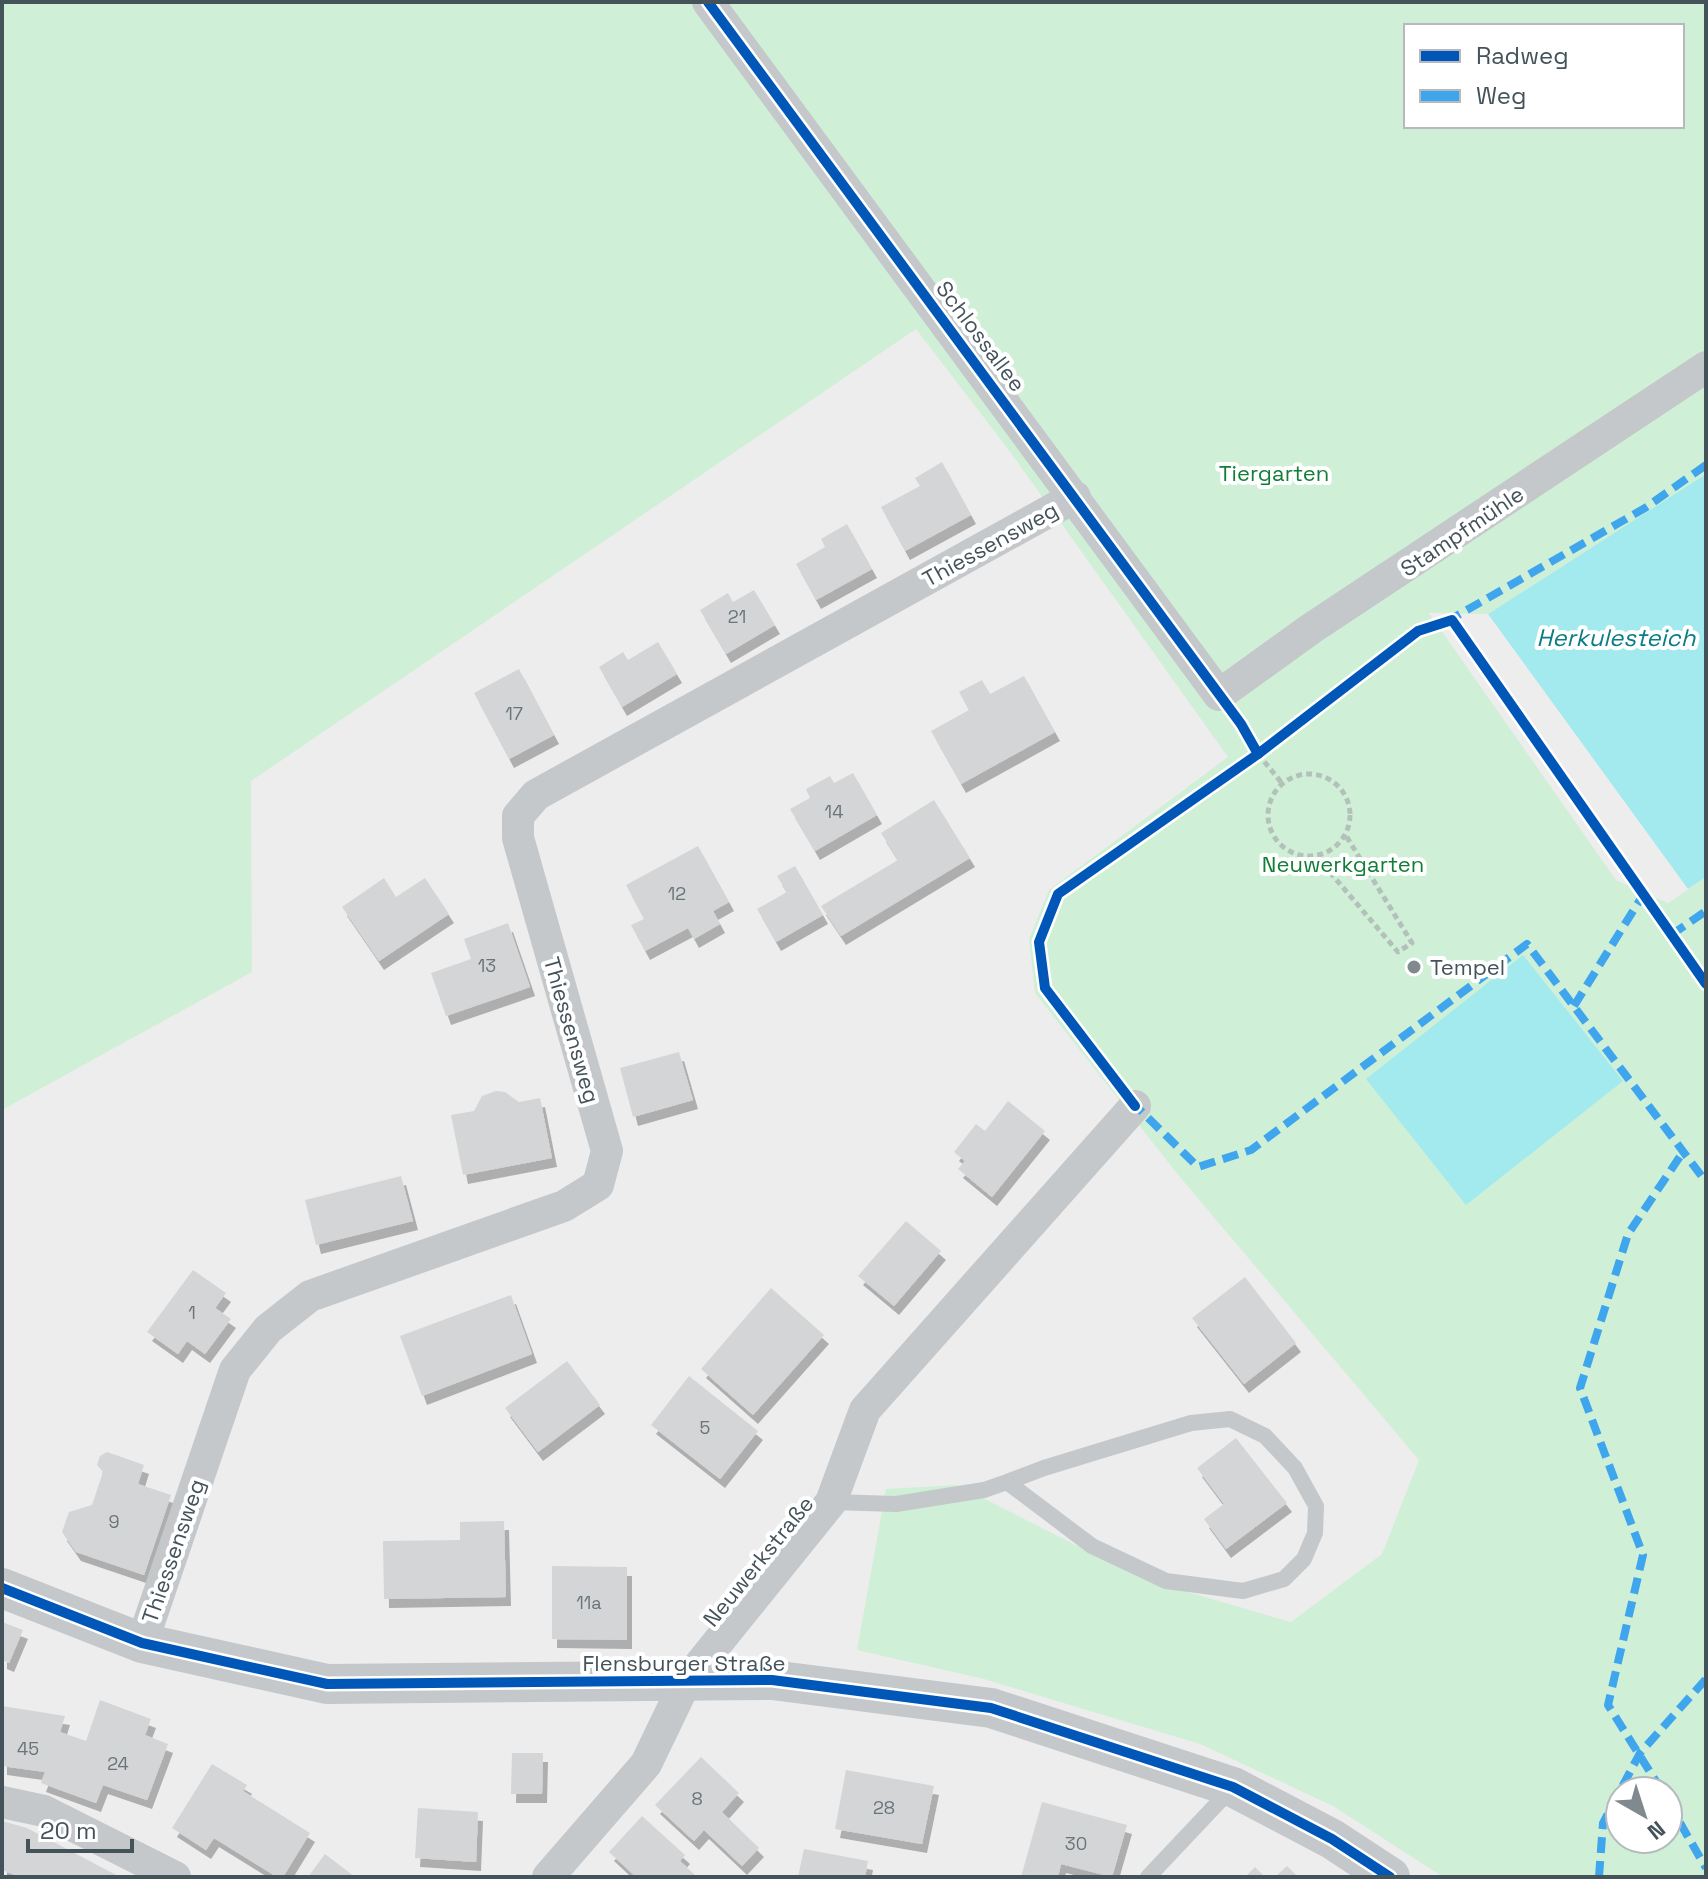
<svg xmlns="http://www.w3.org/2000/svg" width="1708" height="1879" font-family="'Space Grotesk',sans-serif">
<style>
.green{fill:#d0efd7;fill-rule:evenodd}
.water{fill:#a3eaee}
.building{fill:#d4d5d6;filter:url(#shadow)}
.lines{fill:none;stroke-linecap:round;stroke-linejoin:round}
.path{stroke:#b3c1bb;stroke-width:5;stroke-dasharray:6 4;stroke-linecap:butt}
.service{stroke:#c4c8ca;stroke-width:16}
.minor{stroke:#c4c8ca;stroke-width:32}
.tertiary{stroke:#c4c8ca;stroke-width:40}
.quiet{stroke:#3fa5ed;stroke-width:8;stroke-dasharray:16 8;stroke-linecap:butt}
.cycleway-casing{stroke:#fff;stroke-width:15}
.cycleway{stroke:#0057b8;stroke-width:10}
.poi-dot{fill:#80898d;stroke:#fff;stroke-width:3}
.labels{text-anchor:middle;stroke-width:8;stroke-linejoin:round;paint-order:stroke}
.number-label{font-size:18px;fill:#6a757a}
.street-label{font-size:22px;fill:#44535a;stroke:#fff}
.park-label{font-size:22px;fill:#137e38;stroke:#fff}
.poi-label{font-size:22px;fill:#44535a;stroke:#fff;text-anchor:start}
.water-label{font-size:24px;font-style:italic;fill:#0a7e84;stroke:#fff}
</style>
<defs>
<filter id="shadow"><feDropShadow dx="5" dy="9" stdDeviation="0" flood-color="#0004"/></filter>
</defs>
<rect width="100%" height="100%" fill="#eeeded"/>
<path class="green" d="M2,2H1706V474L1488,614L1429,613L1616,880L1668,903L1706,877V1877H1443L1333,1806L1200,1744L984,1679L857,1650L886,1489L957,1485L1143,1579L1291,1622L1382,1554L1419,1460L1179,1176L1035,993L1029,939L1049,890L1228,757L1011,453L916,329L251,781L252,972L2,1110ZM1406,26H1682V126H1406ZM1620,1791H1668V1839H1620Z"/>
<g class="water">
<polygon points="1706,474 1706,877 1688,889 1488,614"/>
<polygon points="1523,955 1623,1081 1466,1205 1366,1079"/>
</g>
<g class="building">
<polygon points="942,462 971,515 905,551 881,507 920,486 915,478"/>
<polygon points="847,524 872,569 816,600 796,564 825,547 821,539"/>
<polygon points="754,590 775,625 726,654 700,610 728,593 733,602"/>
<polygon points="658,642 677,674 622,707 599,667 623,652 628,660"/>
<polygon points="519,669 554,735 509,759 474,693"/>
<polygon points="1024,676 1055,732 961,784 931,731 969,710 959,692 982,680 990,694"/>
<polygon points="853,773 877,815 815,851 790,809 810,798 806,789 830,776 834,783"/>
<polygon points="934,800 970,858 841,936 821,906 898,860 881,833"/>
<polygon points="698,846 729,902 713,911 720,924 694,939 688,928 645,951 631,925 644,919 626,885"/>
<polygon points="795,866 823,915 776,942 757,909 787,892 777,876"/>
<polygon points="384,878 396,897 425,878 449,914 379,961 342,907"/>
<polygon points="508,923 530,987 446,1016 431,973 471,959 464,939"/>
<polygon points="679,1052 693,1100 633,1117 620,1068"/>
<polygon points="496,1091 505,1092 519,1102 540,1098 552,1158 463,1175 451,1115 474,1111 482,1096"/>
<polygon points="1008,1101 1045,1131 992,1197 958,1169 965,1161 954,1152 976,1124 985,1131"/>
<polygon points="401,1176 413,1221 316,1245 305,1200"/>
<polygon points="906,1221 941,1251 894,1306 858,1276"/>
<polygon points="193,1270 226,1293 215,1308 231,1319 205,1354 187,1341 178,1354 147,1332"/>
<polygon points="1245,1277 1296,1343 1244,1384 1192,1318"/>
<polygon points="771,1288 824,1335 753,1415 701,1369"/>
<polygon points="511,1295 532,1354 422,1396 400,1336"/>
<polygon points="567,1361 600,1405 538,1452 505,1408"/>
<polygon points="689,1376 758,1431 720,1479 651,1425"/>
<polygon points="1236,1438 1287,1503 1226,1549 1204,1519 1224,1504 1197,1468"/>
<polygon points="107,1452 144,1465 138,1484 171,1495 144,1575 76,1552 62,1532 69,1512 92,1505 103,1472 97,1465 100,1456"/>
<polygon points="504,1521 506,1597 384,1599 383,1541 460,1540 460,1522"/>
<polygon points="552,1566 627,1567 627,1640 552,1639"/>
<polygon points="2,1622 23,1630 9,1663 2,1660"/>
<polygon points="100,1700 151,1719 145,1735 168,1744 147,1800 103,1785 96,1803 41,1783 45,1772 2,1766 2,1706 65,1716 60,1732 86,1741"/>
<polygon points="512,1753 543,1753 542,1794 511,1794"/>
<polygon points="701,1757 739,1793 722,1812 759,1848 742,1866 704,1830 694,1841 655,1805"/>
<polygon points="212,1764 247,1785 243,1791 310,1833 283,1877 277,1877 214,1838 206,1850 172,1828"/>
<polygon points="846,1770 934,1786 922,1844 835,1829"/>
<polygon points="1042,1802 1127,1825 1112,1877 1061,1864 1058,1877 1021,1877"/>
<polygon points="418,1808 478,1812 476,1862 415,1858"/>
<polygon points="642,1816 685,1855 680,1861 697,1877 636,1877 609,1852"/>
<polygon points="2,1821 27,1828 120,1877 20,1877 2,1870"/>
<polygon points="804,1849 868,1861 865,1877 798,1877"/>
<polygon points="325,1854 355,1877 308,1877"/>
<polygon points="1287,1866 1298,1877 1275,1877"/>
<polygon points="1255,1867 1265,1877 1245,1877"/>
</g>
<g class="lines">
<g class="path">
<polyline points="1258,754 1281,782"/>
<circle cx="1309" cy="815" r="41"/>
<polyline points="1317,857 1398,952 1412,943 1345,834"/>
</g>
<g class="service">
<polyline points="831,1502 896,1504 984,1490 1007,1482 1044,1468 1191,1423 1230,1419 1265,1436 1295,1468 1316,1506 1315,1533 1304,1559 1284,1579 1243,1591 1166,1581 1092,1546 1007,1482"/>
<polyline points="1148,1877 1232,1788"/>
</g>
<g class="minor">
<polyline points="708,2 1219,695 1312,628 1706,367"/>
<polyline points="142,1643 235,1370 268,1329 310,1296 564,1206 598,1185 607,1151 518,838 518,816 536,795 1075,497"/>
<polyline points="2,1802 44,1811 175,1877"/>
<polyline points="548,1877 646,1764 685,1683 831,1502 865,1410 1135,1106"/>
</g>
<polyline class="tertiary" points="2,1588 142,1643 327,1684 772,1680 991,1708 1233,1787 1332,1839 1390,1877"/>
<g class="quiet">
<polyline points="1446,622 1645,508 1706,465"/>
<polyline points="1671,935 1706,911"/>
<polyline points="1574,1006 1643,895"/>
<polyline points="1131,1101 1198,1167 1251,1150 1527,944 1706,1182"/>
<polyline points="1662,1791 1608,1705 1643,1555 1580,1388 1628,1234 1683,1152"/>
<polyline points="1668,1802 1706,1868"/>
<polyline points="1599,1877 1603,1823 1640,1753 1706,1679"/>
</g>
<g class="cycleway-casing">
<g id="cycleway">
<polyline points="708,2 1241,724 1258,754 1418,631 1452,620 1706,984"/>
<polyline points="1135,1106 1045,988 1039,942 1058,894 1258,754"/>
<polyline points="2,1588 142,1643 327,1684 772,1680 991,1708 1233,1787 1332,1839 1390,1877"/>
</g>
</g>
<use href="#cycleway" class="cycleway"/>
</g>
<circle class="poi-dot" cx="1414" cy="967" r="8"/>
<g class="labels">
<g class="number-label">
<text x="737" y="623">21</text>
<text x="514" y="720">17</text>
<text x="834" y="818">14</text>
<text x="677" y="900">12</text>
<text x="487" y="972">13</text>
<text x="192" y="1319">1</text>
<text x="705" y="1434">5</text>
<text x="114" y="1528">9</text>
<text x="589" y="1609">11a</text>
<text x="28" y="1755">45</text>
<text x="118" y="1770">24</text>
<text x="697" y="1805">8</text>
<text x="884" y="1814">28</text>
<text x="1076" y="1850">30</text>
</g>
<g class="street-label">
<text transform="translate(981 336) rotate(53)" y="8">Schlossallee</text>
<text transform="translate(1462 531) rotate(-34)" y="8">Stampfmühle</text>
<text transform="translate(990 544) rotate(-29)" y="8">Thiessensweg</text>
<text transform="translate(572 1030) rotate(74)" y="8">Thiessensweg</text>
<text transform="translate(173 1551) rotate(-71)" y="8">Thiessensweg</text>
<text transform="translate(758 1561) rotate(-51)" y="8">Neuwerkstraße</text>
<text x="684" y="1671">Flensburger Straße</text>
</g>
<g class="park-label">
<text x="1274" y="481">Tiergarten</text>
<text x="1343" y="872">Neuwerkgarten</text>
</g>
<g class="poi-label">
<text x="1430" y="975">Tempel</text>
</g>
<g class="water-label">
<text x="1616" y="646">Herkulesteich</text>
</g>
</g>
<rect width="1708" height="1879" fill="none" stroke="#44535a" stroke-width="8"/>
<rect x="1404" y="24" width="280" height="104" fill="#ffffff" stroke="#b4babd" stroke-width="2"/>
<rect x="1420" y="50" width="40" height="12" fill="#0057b8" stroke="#b4babd" stroke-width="2"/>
<text x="1476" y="64" font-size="24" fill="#44535a">Radweg</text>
<rect x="1420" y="90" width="40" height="12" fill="#3fa5ed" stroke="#b4babd" stroke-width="2"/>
<text x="1476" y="104" font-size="24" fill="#44535a">Weg</text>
<g transform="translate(1644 1815) rotate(141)"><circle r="38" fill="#ffffff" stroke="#b4babd" stroke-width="2"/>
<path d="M0-6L14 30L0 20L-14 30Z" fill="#80898d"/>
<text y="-12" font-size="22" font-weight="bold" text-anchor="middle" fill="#44535a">N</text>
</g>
<path d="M28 1839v12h104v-12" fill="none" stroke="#44535a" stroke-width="4"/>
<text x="40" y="1839" font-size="24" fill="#44535a" stroke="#ffffff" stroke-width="6" paint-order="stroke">20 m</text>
</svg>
